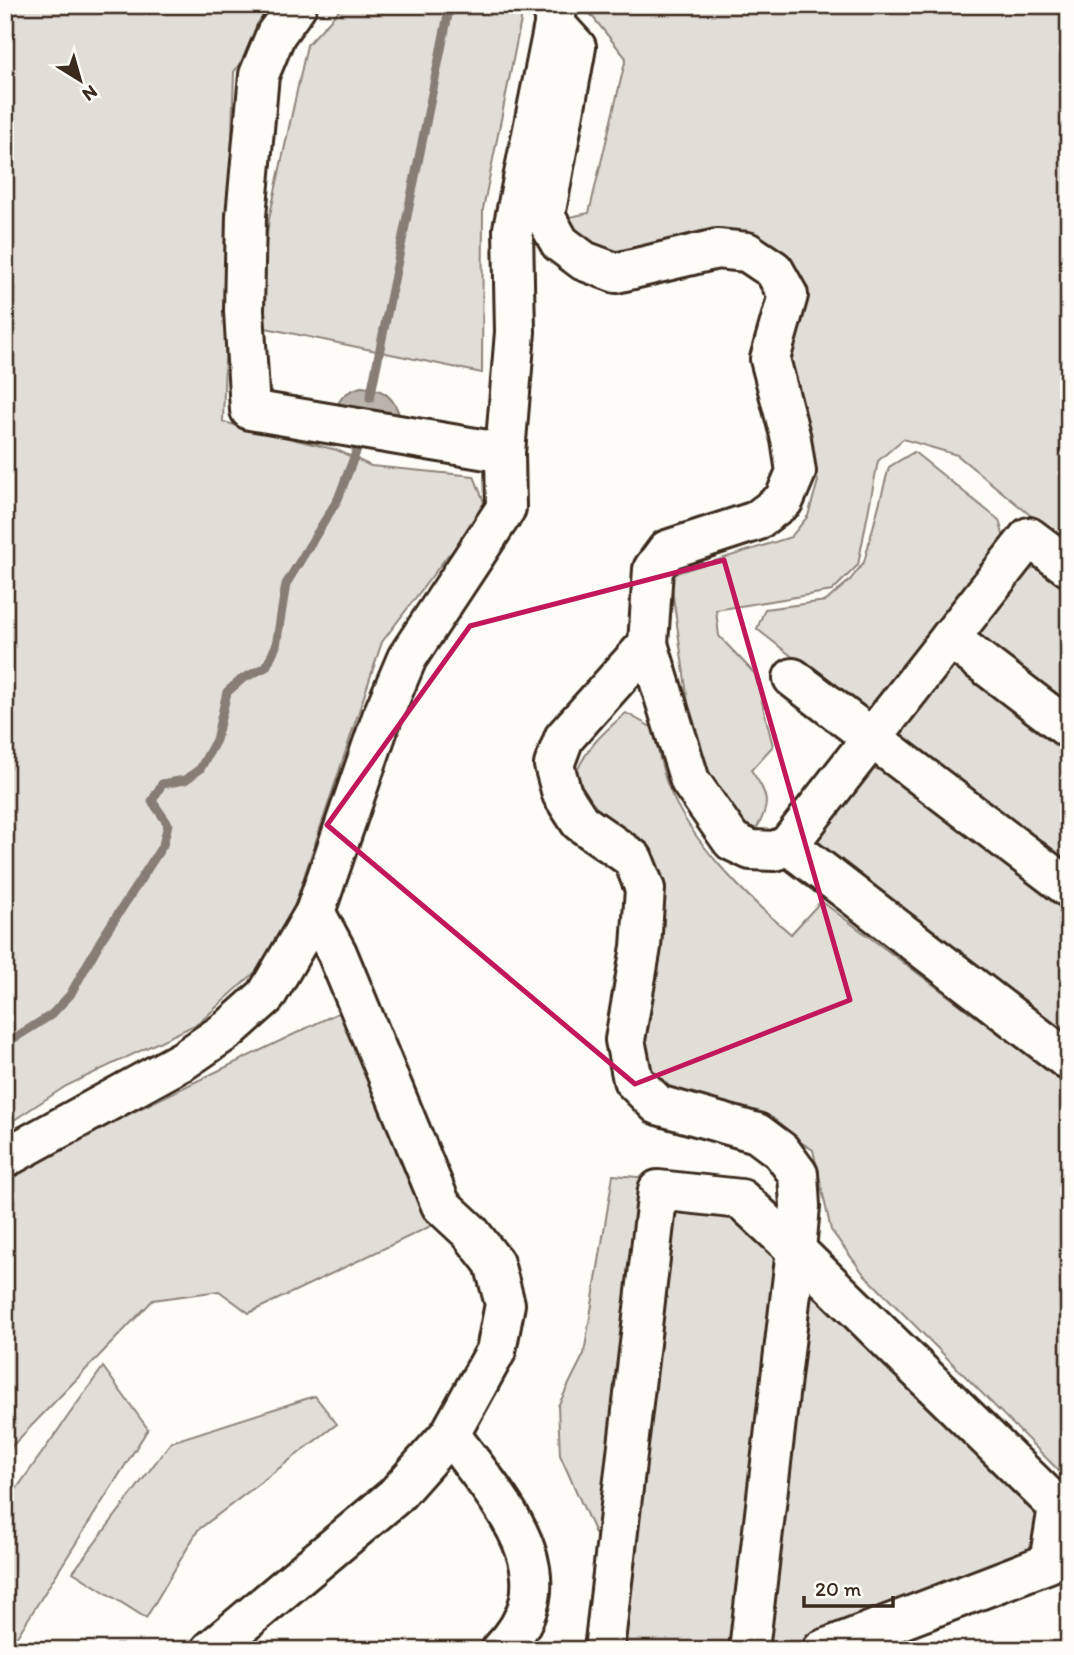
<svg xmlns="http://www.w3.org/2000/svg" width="1074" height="1655" font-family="Itim,sans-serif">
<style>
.green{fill:#e1ded7;stroke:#8e847a;stroke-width:2}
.water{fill:#bbb4ad;stroke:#887d74;stroke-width:2}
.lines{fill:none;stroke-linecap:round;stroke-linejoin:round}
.stream{stroke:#887d74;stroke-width:9}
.minor-casing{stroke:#3b2a1e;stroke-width:44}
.minor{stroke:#fdfcf7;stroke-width:38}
.marked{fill:none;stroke:#c2185b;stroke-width:5;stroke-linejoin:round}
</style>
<rect width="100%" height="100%" fill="#fdfcf7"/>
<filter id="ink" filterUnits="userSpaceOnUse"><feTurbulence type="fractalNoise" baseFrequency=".0143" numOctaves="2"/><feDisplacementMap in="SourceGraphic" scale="14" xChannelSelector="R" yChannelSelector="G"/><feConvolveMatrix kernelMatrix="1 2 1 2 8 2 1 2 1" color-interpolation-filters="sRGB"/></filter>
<g filter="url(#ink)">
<g class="green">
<polygon points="5,5 278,5 234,72 223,422 337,450 371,466 474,476 487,510 469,544 448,555 382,642 294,907 263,965 199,1023 66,1086 5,1126"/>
<polygon points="344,5 524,5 483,209 482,373 256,326 269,219 307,45"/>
<path d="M583,5H1069V547L957,455L903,439L878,461L858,565L832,591L716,610L719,636L755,674L773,746L751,770C768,795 772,804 755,831L733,822L697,766L670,575L791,537L808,516L818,481L780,357L790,270L613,258L583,244L565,218L589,213L626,58Z"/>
<polygon points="914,452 999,520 1006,545 879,710 860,710 757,629 765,609 826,601 850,580 864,562 889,467"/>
<polygon points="1042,567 1069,588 1069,716 982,649 975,623 1016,569"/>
<polygon points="942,666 968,666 1069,744 1069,871 899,743 898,722"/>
<path d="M626,713L653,728C658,747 661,768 668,786C690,841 746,897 791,934L821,901L1069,1086V1481L863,1273L831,1230L813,1150L754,1113L669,1093L645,1075L638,1042L658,915L589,816L573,781C584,750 601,734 626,713Z"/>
<polygon points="884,768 1069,905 1069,1048 812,840 861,772"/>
<polygon points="346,1009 433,1225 249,1313 219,1291 153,1300 12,1446 5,1462 5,1174"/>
<polygon points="613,1175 738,1185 1069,1545 1064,1576 867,1650 588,1650 598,1540 560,1455 558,1406 584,1354"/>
<polygon points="103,1367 148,1429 13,1643 5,1645 5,1505"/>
<polygon points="315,1396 337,1424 198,1530 146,1618 73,1572 171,1442"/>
</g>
<path class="water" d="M361,387C382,387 396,398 400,419L334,416C338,399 344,392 361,387Z"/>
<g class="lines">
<g class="stream">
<polyline points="370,398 450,5"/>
<polyline points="5,1044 51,1015 70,995 101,940 163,845 168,824 152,801 162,784 185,780 200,769 216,740 227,692 242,679 266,667 276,646 286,584 338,499 361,439"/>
</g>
<g class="minor-casing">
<g id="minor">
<polyline points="297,5 276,34 259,75 246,216 244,311 250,410 505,453"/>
<polyline points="554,23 576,47 545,216 560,243 584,261 616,273 717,249 747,252 774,270 788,295 770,359 791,439 796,472 784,500 756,521 667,550 653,569 648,644 564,738 554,765 562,794 580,822 633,859 645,889 641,947 625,1040 633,1080 658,1105 757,1133 781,1151 798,1174 800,1206 796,1250 1058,1507 1049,1563 822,1650"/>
<polyline points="950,638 1069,729"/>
<polyline points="648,644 690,781 732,841 751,850 775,851 788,845 1029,537 1069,567"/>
<polyline points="793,678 1069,888"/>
<polyline points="788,845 1069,1061"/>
<polyline points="5,1158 184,1060 229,1029 266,996 315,912 382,717 407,658 506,508 505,453 515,332 513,229 558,5"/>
<path d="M450,1434C496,1498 575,1575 501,1650"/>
<polyline points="211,1650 395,1496 450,1434 496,1351 505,1304 494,1263 470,1232 441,1205 337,953 315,912"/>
<polyline points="604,1650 658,1190 741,1199 796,1250 749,1650"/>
</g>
</g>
<use href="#minor" class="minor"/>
</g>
</g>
<path class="marked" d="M724,560L850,1000L635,1084L327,825L470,626Z"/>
<rect width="1074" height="1655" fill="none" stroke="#fdfcf7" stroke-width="28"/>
<rect x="14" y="14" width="1046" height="1627" fill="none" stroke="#3b2a1e" stroke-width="2.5" filter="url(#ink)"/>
<g transform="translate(80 80) rotate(143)" stroke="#fdfcf7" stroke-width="5" paint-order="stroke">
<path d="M0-5L12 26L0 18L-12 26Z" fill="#3b2a1e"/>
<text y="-10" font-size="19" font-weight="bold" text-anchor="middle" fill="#3b2a1e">N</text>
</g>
<path d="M804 1596v10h89v-10" fill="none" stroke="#3b2a1e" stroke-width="3.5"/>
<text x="815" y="1596" font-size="21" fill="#3b2a1e" stroke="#fdfcf7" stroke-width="5" paint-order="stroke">20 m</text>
</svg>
